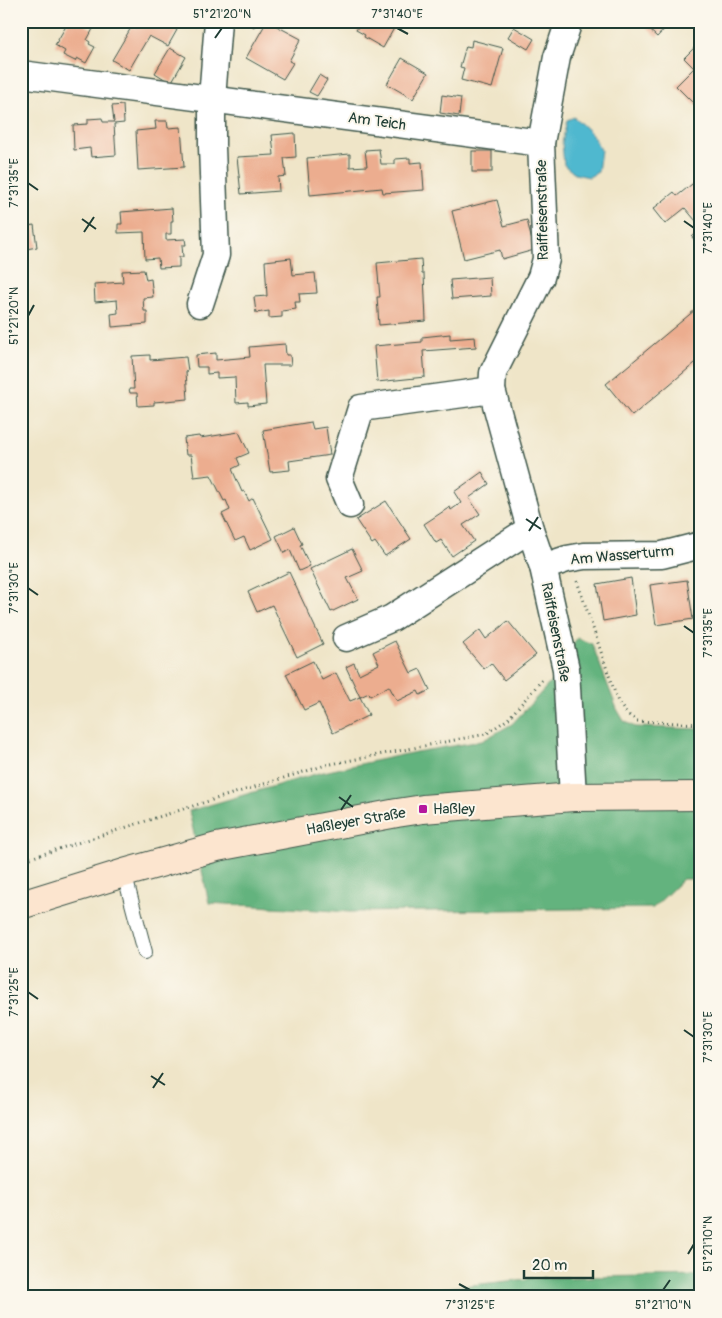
<svg xmlns="http://www.w3.org/2000/svg" width="722" height="1318" font-family="Pangolin,sans-serif">
<style>
.forest{fill:#64b37e;stroke:#427859}
.water{fill:#50b8cf;stroke:#387a82}
.building{fill:#ecad8f}
.lines{fill:none;stroke-linecap:round;stroke-linejoin:round}
.lane-casing{stroke:#3e564a;stroke-width:16}
.street-casing{stroke:#3e564a;stroke-width:29}
.secondary-casing{stroke:#3e564a;stroke-width:30}
.path{stroke:#3e564a;stroke-width:3;stroke-dasharray:1 4;stroke-linecap:butt}
.lane{stroke:#fff;stroke-width:14}
.street{stroke:#fff;stroke-width:26}
.secondary{stroke:#fce5cf;stroke-width:28}
.ticks{fill:none;stroke:#1f3d34;stroke-width:2}
.poi-dot{fill:#b5179e;stroke:#fbf7ec;stroke-width:2}
.labels{text-anchor:middle;stroke-width:4;stroke-linejoin:round;paint-order:stroke}
.street-label{font-size:15px;fill:#1f3d34;stroke:#fbf7ec}
.poi-label{font-size:15px;fill:#1f3d34;stroke:#fbf7ec;text-anchor:start}
.neatline{fill:none;stroke:#1f3d34;stroke-width:2}
.ticks-label{font-size:12px;text-anchor:middle;fill:#1f3d34}
</style>
<rect width="100%" height="100%" fill="#fbf7ec"/>
<filter id="ink" filterUnits="userSpaceOnUse"><feTurbulence type="fractalNoise" baseFrequency=".02" numOctaves="2"/><feDisplacementMap in="SourceGraphic" scale="10" xChannelSelector="R" yChannelSelector="G"/><feConvolveMatrix kernelMatrix="1 2 1 2 8 2 1 2 1" color-interpolation-filters="sRGB"/></filter>
<filter id="wash" filterUnits="userSpaceOnUse"><feTurbulence type="fractalNoise" baseFrequency=".0096" numOctaves="4" result="noise"/><feDisplacementMap in="SourceGraphic" scale="20" xChannelSelector="R" yChannelSelector="G"/><feGaussianBlur stdDeviation="1.12" result="paint"/><feColorMatrix in="noise" values="0 0 0 0 0 0 0 0 0 0 0 0 0 0 0 0 0 1.4 0 .05"/><feComposite in="paint" operator="in"/></filter>
<g filter="url(#wash)">
<rect width="100%" height="100%" fill="#efe5c8"/>
<g class="forest">
<polygon points="577,638 592,644 617,709 624,721 635,727 701,729 701,879 683,879 653,908 350,912 209,903 189,811 319,773 416,752 482,741 512,724 550,683"/>
<polygon points="701,1275 701,1297 364,1297 535,1278"/>
</g>
<polygon class="water" points="574,117 591,133 601,150 598,172 589,177 575,174 564,165 562,143 567,120"/>
<g id="blocks">
<g class="building">
<polygon points="69,21 82,21 81,23 93,29 87,40 90,42 89,44 95,47 86,63 77,58 75,61 63,55 65,51 55,45"/>
<polygon points="140,21 169,21 168,22 171,24 170,26 177,30 168,46 149,36 129,70 112,60 132,26 136,28"/>
<polygon points="244,21 258,21 254,27"/>
<polygon points="267,21 301,39 289,61 293,63 283,79 246,58"/>
<polygon points="362,21 398,21 383,48 364,37 365,35 356,30"/>
<polygon points="640,21 672,21 657,37"/>
<polygon points="514,27 534,39 528,49 508,37"/>
<polygon points="472,40 503,48 492,88 461,80 464,68 460,67 466,46 471,47"/>
<polygon points="701,41 701,101 696,106 676,86 694,68 684,58"/>
<polygon points="170,48 186,57 171,83 155,73"/>
<polygon points="402,58 428,73 413,99 387,84"/>
<polygon points="319,75 327,80 317,96 309,92"/>
<polygon points="442,95 461,98 459,116 440,113"/>
<polygon points="123,105 124,123 114,124 116,155 91,157 90,148 74,150 73,125 88,124 88,119 102,118 103,122 114,122 112,106"/>
<polygon points="155,121 167,121 168,128 181,127 184,167 138,170 136,131 156,129"/>
<polygon points="295,133 296,157 284,158 286,176 278,177 279,191 241,194 237,157 274,155 272,135"/>
<polygon points="379,149 381,164 395,164 395,159 410,158 410,163 422,162 424,190 383,193 382,188 310,195 307,158 350,154 350,167 367,166 365,150"/>
<rect x="472" y="151" width="20" height="21"/>
<polygon points="701,177 701,227 685,208 665,224 653,209 674,192 677,196"/>
<polygon points="497,200 504,226 527,220 534,250 502,259 500,250 464,259 452,211"/>
<polygon points="172,208 173,221 171,221 171,234 166,234 166,240 185,239 186,245 182,245 183,257 179,257 179,267 159,268 158,258 145,259 144,232 118,233 118,224 122,224 121,212"/>
<polygon points="34,225 37,247 21,250 21,227"/>
<polygon points="701,229 701,248 692,237"/>
<polygon points="291,258 293,275 315,273 317,293 299,294 300,302 295,302 296,309 282,311 282,317 269,318 269,311 256,313 254,297 267,296 265,261"/>
<polygon points="421,259 422,274 424,274 426,321 379,325 377,297 380,297 377,263"/>
<polygon points="144,270 146,280 151,279 153,297 143,298 144,311 147,311 147,324 112,327 111,314 118,313 117,300 95,302 94,284 123,282 122,271"/>
<polygon points="490,277 491,296 452,299 450,280"/>
<polygon points="701,305 701,358 632,416 606,384"/>
<polygon points="450,334 450,339 475,337 476,347 423,351 425,377 377,382 374,346 422,342 422,337"/>
<polygon points="285,344 286,355 290,355 291,365 263,365 266,404 248,406 248,402 236,403 235,377 217,378 217,373 207,374 207,367 197,367 196,355 216,353 216,360 250,357 249,347"/>
<polygon points="150,355 150,360 186,357 188,371 186,372 188,399 154,402 154,405 138,406 137,393 130,393 129,389 134,389 132,356"/>
<polygon points="311,422 313,429 326,427 330,455 289,461 290,470 270,472 263,430"/>
<polygon points="239,432 249,453 237,458 240,465 232,469 242,492 244,491 249,501 253,498 273,539 250,550 244,537 235,541 222,514 230,510 226,500 224,501 211,475 194,477 191,455 186,455 184,438 199,436 200,438"/>
<polygon points="482,472 489,484 469,498 480,514 463,525 474,541 452,556 441,540 436,543 424,524 450,507 451,510 461,503 454,492"/>
<polygon points="386,501 411,539 385,556 375,542 372,544 356,520"/>
<polygon points="294,527 302,544 300,545 310,566 299,571 290,550 284,553 276,536"/>
<polygon points="352,549 363,571 347,578 358,599 331,612 310,569"/>
<polygon points="289,572 323,644 297,657 272,605 257,612 248,592"/>
<polygon points="631,578 636,615 603,621 597,584"/>
<polygon points="687,580 693,619 656,625 650,585"/>
<polygon points="508,621 536,655 504,680 491,663 484,669 463,644 480,630 486,639"/>
<polygon points="395,641 411,673 420,669 430,690 420,695 418,691 397,701 389,686 370,696 369,693 360,697 346,667 354,663 359,674 379,664 373,652"/>
<polygon points="313,661 322,680 336,673 350,701 360,697 369,715 333,733 319,703 304,710 286,674"/>
</g>
</g>
</g>
<g filter="url(#ink)">
<use href="#blocks" fill-opacity="0" stroke="#3e564a" stroke-width="1"/>
<g class="lines">
<g class="lane-casing">
<polyline id="lane" points="124,873 145,952"/>
</g>
<g class="street-casing">
<g id="street">
<polyline points="569,21 557,57 541,143 546,259 541,277 493,373 492,390 530,529 543,567 566,669 573,797"/>
<polyline points="21,74 541,143"/>
<polyline points="200,304 216,255 212,147 212,99 218,21"/>
<polyline points="350,505 339,479 361,408 492,390"/>
<polyline points="543,567 567,559 584,556 662,555 701,545"/>
<polyline points="346,638 392,618 530,529"/>
</g>
</g>
<g class="secondary-casing">
<polyline id="secondary" points="21,905 124,873 217,847 397,813 423,809 573,797 701,796"/>
</g>
<g class="path">
<polyline points="577,581 618,702 626,713 637,721 701,724"/>
<polyline points="21,861 196,805 326,765 486,734 508,719 542,680"/>
</g>
<use href="#lane" class="lane"/>
<use href="#street" class="street"/>
<use href="#secondary" class="secondary"/>
</g>
</g>
<path class="ticks" d="M397,28L408,34M215,38L222,28M28,183L38,190M82,219L96,229M684,221L694,228M84,232L94,217M28,316L34,305M526,519L541,529M529,531L538,517M28,588L38,595M684,626L694,633M339,797L353,807M341,810L351,795M28,992L38,999M684,1030L694,1037M151,1076L165,1085M153,1088L163,1073M688,1254L694,1244M459,1284L470,1290M663,1290L670,1280"/>
<rect class="poi-dot" x="418" y="804" width="10" height="10" rx="2.5"/>
<g class="labels">
<g class="street-label">
<text transform="translate(377 121) rotate(8)" y="5">Am Teich</text>
<text transform="translate(542 210) rotate(-91)" y="5">Raiffeisenstraße</text>
<text transform="translate(622 555) rotate(-5)" y="5">Am Wasserturm</text>
<text transform="translate(556 632) rotate(79)" y="5">Raiffeisenstraße</text>
<text transform="translate(356 821) rotate(-10)" y="5">Haßleyer Straße</text>
</g>
<g class="poi-label">
<text x="433" y="814">Haßley</text>
</g>
</g>
<rect width="722" height="1318" fill="none" stroke="#fbf7ec" stroke-width="55"/>
<path d="M524 1270v8h69v-8" fill="none" stroke="#1f3d34" stroke-width="2.5"/>
<text x="532" y="1270" font-size="15" fill="#1f3d34" stroke="#fbf7ec" stroke-width="4" paint-order="stroke">20 m</text>
<rect x="28" y="28" width="666" height="1262" class="neatline"/>
<g class="ticks-label">
<text x="222" y="18">51°21'20"N</text>
<text x="397" y="18">7°31'40"E</text>
<text transform="translate(14 183) rotate(-90)" y="4">7°31'35"E</text>
<text transform="translate(708 228) rotate(-90)" y="4">7°31'40"E</text>
<text transform="translate(14 316) rotate(-90)" y="4">51°21'20"N</text>
<text transform="translate(14 588) rotate(-90)" y="4">7°31'30"E</text>
<text transform="translate(708 633) rotate(-90)" y="4">7°31'35"E</text>
<text transform="translate(14 992) rotate(-90)" y="4">7°31'25"E</text>
<text transform="translate(708 1037) rotate(-90)" y="4">7°31'30"E</text>
<text transform="translate(708 1244) rotate(-90)" y="4">51°21'10"N</text>
<text x="470" y="1309">7°31'25"E</text>
<text x="663" y="1309">51°21'10"N</text>
</g>
</svg>
